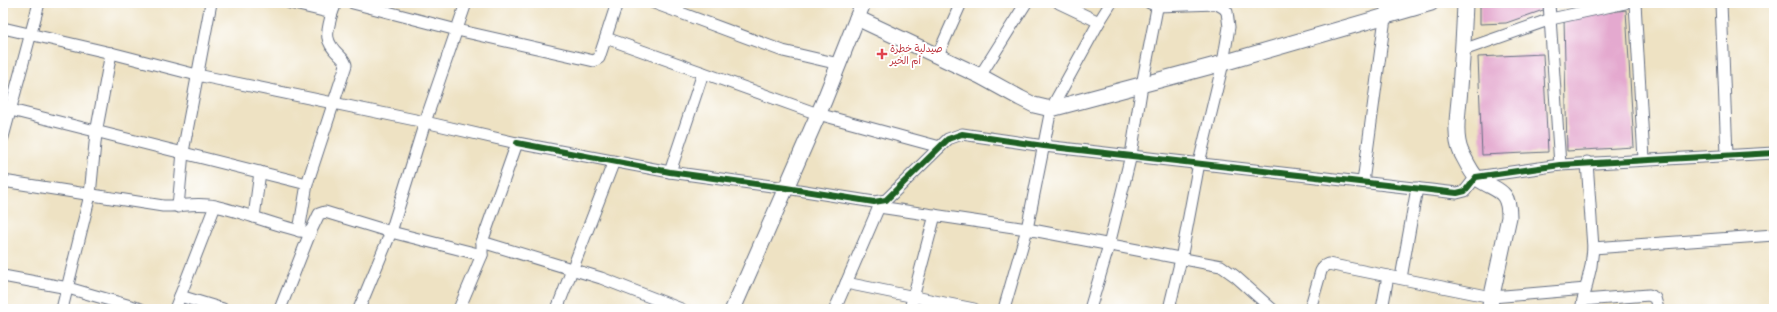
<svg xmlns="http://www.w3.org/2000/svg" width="1777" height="312" font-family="Delius,'Playpen Sans Arabic',sans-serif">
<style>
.building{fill:#e4a9cf}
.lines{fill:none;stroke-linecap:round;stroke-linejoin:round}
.street-casing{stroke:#656e81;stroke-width:13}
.secondary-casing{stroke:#656e81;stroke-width:17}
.street{stroke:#fff;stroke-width:11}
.secondary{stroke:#fff;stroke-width:15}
.cycleway-casing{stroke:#fff;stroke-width:8}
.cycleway{stroke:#1b5e20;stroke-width:6}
.health-dot{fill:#e0444e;stroke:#fff;stroke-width:1.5}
.labels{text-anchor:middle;stroke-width:4;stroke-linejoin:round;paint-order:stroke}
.health-label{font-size:10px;fill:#be3a42;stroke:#fff;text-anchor:start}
</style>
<rect width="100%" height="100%" fill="#fff"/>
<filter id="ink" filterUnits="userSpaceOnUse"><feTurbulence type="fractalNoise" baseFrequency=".025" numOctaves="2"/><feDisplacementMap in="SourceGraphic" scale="8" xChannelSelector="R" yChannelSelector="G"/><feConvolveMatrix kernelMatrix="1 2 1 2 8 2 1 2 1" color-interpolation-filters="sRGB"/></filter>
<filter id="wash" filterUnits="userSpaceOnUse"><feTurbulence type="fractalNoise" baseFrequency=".012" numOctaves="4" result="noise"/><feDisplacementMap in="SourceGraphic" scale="16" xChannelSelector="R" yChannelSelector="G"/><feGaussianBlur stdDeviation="0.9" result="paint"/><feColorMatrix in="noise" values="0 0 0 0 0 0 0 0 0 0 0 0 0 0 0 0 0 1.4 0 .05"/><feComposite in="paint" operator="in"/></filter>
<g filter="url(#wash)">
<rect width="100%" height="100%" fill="#eee2c3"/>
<g id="blocks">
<g class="building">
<polygon points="1480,3 1544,3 1546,9 1506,23 1480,24"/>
<polygon points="1626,10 1634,147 1567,151 1564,18"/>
<polygon points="1543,54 1548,152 1482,155 1478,57"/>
</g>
</g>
</g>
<g filter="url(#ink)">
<use href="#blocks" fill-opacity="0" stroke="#656e81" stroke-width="1"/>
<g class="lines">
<g class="street-casing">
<g id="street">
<polyline points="290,3 332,13 336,3"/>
<polyline points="353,3 457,30 594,61 599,58 617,3"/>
<polyline points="654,3 783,51 839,64"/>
<polyline points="1059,3 1099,22"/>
<polyline points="1150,3 1157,6 1217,4 1224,8 1227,12 1229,27 1223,63 1199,163 1181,259 1169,309"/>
<polyline points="1549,3 1560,165"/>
<polyline points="1635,3 1644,159"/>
<polyline points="1721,3 1727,155"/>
<polyline points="3,28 111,53 197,75 425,122 517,143 482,242 482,255 459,309"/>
<polyline points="606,38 818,114 940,147"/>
<polyline points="1463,50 1551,19 1625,3"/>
<polyline points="937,57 961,3"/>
<polyline points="980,76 1026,3"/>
<polyline points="3,108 307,184 299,231"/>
<polyline points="3,137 39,3"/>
<polyline points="517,143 670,172 786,188 874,202 886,200 948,139 962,134 1044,146 1457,193 1465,191 1476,177 1560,165 1774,153"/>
<polyline points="670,172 703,73"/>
<path d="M3,181L163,206C180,207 197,202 215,206C247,213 278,227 310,233L319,214L325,212L391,232L482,255"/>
<polyline points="1363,182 1387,3"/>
<path d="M307,184L346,65C345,60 342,58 339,55C323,40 327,32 332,13"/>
<polyline points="178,207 183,152 211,3"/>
<polyline points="879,207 1027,229 1221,266 1235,276 1272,309"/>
<polyline points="254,217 260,172"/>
<polyline points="482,242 601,278 681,309"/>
<polyline points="1593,248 1774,235"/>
<polyline points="3,276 68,288 141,309"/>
<polyline points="1401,278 1417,188"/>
<polyline points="846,283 974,309"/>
<polyline points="180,296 223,309"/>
<polyline points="1583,300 1649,295 1655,298 1658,309"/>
<polyline points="62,309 90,195 96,133 111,53"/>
<polyline points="175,309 215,206"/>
<polyline points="280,309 310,233"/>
<polyline points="359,309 391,232 425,122 466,3"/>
<polyline points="557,309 614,161"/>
<polyline points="835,309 881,202"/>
<polyline points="910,309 935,215"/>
<polyline points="1004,309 1027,229 1051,109 1099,22 1111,3"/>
<polyline points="1090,309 1109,245 1131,155 1142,85 1158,3"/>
<polyline points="1310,309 1321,271 1324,266 1328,264 1492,297 1586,289"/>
<polyline points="1382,309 1388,276"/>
<polyline points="1581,309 1591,266 1593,248 1587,162"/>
</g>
</g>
<g class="secondary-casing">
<g id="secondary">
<path d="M1465,3C1464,31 1462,60 1460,88C1459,108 1453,134 1461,152C1465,159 1471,173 1477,178C1497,192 1509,188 1509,217L1489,309"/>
<polyline points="857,18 980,76 1020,98 1034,105 1051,109 1223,63 1431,3"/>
<polyline points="733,309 824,101 863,3"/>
</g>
</g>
<use href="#street" class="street"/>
<use href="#secondary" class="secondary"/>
<g class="cycleway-casing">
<polyline id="cycleway" points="517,143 670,172 786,188 874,202 886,200 948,139 962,134 1044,146 1457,193 1465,191 1476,177 1560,165 1774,153"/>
</g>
<use href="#cycleway" class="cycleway"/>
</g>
</g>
<path class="health-dot" d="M880 48h4v4h4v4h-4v4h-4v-4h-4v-4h4z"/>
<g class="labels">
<g class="health-label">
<text x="890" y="52">صيدلية خطرة<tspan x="890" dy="12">أم الخير</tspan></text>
</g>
</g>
<rect width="1777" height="312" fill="none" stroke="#fff" stroke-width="16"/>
</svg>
